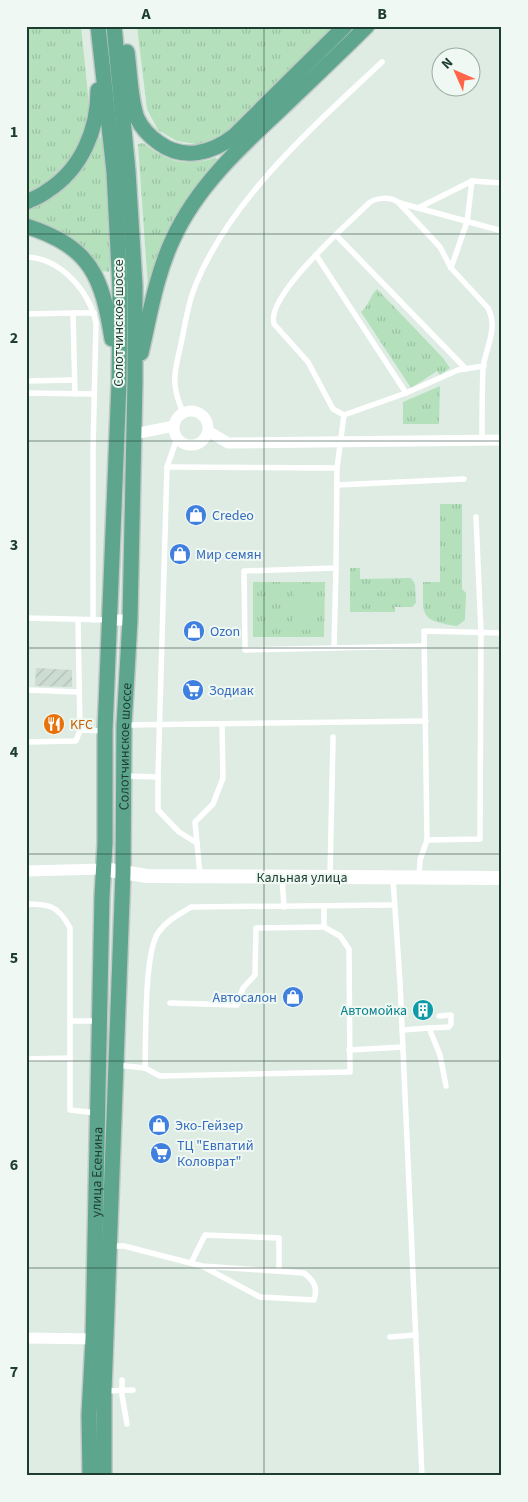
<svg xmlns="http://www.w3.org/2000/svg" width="528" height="1502" font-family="'Source Sans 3',sans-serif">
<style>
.industrial{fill:url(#industrial-furrows)}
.grass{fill:url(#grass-tufts)}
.pitch{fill:#b4e0bc}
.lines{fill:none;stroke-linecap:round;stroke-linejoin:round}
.primary-casing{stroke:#c0c9c6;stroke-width:18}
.service{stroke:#fff;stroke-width:5.5}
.minor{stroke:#fff;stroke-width:11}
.tertiary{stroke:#fff;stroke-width:14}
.primary{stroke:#5da68d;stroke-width:15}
.grid{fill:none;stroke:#1d3d32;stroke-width:1;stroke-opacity:0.55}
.labels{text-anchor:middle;stroke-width:4;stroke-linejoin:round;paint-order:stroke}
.street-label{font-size:14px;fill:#1d3d32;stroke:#eff8f2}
.shop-label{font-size:14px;fill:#366cbe;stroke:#eff8f2;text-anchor:start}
.food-label{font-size:14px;fill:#c56008;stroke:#eff8f2;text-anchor:start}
.culture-label{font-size:14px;fill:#0d838f;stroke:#eff8f2;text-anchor:end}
.neatline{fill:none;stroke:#1d3d32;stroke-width:2}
.grid-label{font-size:16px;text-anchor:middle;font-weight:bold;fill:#1d3d32}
</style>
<defs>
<pattern id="industrial-furrows" width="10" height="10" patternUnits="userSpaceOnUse" patternTransform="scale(1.25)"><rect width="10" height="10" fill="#ccdcd3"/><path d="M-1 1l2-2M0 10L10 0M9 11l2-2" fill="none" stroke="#afbeb6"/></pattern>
<pattern id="grass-tufts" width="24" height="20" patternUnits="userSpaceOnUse" patternTransform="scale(1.25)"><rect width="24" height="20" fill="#b4e0bc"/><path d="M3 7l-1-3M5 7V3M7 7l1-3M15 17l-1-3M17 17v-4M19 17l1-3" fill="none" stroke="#9ac1a2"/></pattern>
</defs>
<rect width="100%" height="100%" fill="#deece4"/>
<polygon class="industrial" points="36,668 72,670 72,687 35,686"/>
<g class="grass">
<polygon points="26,26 81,26 89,105 87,123 80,143 70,159 44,185 26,192"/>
<polygon points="137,26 336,26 221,139 196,144 177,141 158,130 147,109"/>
<path d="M99,136L105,142L111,258L109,272L102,271C80,243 63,226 26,219V210C67,194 83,175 99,136Z"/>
<path d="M143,143C168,162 184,167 215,158L219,160L158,256L148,287L138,144Z"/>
<path d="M377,289L443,358L450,368L440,375L437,371L411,388L361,312C369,305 370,296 377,289Z"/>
<polygon points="440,386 439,424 403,424 403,402"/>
<path d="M440,504H462V589L466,593L465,620L457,626C420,620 423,617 423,582H440Z"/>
<polygon points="350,568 360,568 360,579 411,578 415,584 416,603 412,607 395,607 395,612 350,612"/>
<polygon points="253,582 325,582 324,637 253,637"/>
</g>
<polygon class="pitch" points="294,589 314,590 313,630 292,629"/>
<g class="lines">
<g class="primary-casing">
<g id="primary">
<path d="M127,52C130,72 130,99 137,118C142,129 149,136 159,143C184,161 212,153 234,136L345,26"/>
<path d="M26,202C33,199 41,196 47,191C82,169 98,129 98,90"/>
<path d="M26,226C91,247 102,276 112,339"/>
<path d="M141,353C150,314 156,275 173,239C196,188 239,148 279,111C308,83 338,55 367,26"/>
<path id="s1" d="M90,1476L89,1415L93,1339L102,896L105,843V731L119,383L120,290L114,172L98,26"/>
<path id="s2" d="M104,1476V1391L123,873L124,725L130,620L135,381V286L128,171L114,26"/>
</g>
</g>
<g class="service">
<polyline points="400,203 502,231"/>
<polyline points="418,208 472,181 502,183"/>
<polyline points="336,235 466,369"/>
<polyline points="316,255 406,393"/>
<path d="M26,257C61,258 89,291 96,323L93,449V620"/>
<polyline points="451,268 467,222 472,181"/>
<polyline points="26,314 73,313"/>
<polyline points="26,381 74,380"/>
<polyline points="26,393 94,394"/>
<polyline points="75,394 73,313 94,313"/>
<path d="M183,413C181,406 177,399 176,391C172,375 179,355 182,339C186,320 188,302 196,284C231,198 315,125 382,62"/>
<polyline points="344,415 406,393 458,370 484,366"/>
<polyline points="167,467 337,468 336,568 244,571 245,650 424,646"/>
<path d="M337,468L344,415L333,409L308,362L274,324C265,296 349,223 369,203C377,197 390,197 398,202L440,247L451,268L488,308C499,329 485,348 483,369C482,392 482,416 482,440"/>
<polyline points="337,485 464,479"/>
<polyline points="26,618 109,620"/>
<polyline points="334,648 336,568"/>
<polyline points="26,690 78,692"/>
<polyline points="126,725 426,721"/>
<polyline points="80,730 105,731"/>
<polyline points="26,742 76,741 80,730 78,620"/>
<polyline points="125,776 158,777 158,810 179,832 197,843"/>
<polyline points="158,777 167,467 177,438"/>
<polyline points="427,840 480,839 481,632 476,517"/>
<polyline points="200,875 195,822 213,804 223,778 222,724"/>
<polyline points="282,877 284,907"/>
<polyline points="330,877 333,737"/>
<polyline points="419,878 420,860 427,840 424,631 502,633"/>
<polyline points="393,879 400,982 422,1476"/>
<path d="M26,904C49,904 58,905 70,928V1058"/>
<polyline points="170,1003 237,1005 243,988 255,975 256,928 324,927"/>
<polyline points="70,1021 99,1021"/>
<polyline points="429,1028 449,1027 451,1024 451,1015 439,1016"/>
<polyline points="402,1030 429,1028 440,1055 446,1086"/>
<polyline points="349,1050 403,1047"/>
<polyline points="26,1059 70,1058 70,1110 97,1113"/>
<polyline points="116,1065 145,1068 160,1076 350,1072 349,949 340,936 324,927 324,906"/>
<path d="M145,1068C146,1040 144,953 158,933C166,921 178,915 191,907L394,905"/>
<path d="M111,1246H124L202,1266L260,1297L314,1300C318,1287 314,1281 304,1273L202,1266"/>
<polyline points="191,1263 205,1235 279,1238 279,1271"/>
<polyline points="390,1337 416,1335"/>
<polyline points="122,1380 122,1395 127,1424"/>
<polyline points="106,1391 133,1390"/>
</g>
<g class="minor">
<circle cx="191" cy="428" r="17"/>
<polyline points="208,431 228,443 502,440"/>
<polyline points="134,434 174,426"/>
<polyline points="109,620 130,620"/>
<polyline points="26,871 103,869"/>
<polyline points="26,1338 99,1339"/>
</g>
<polyline class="tertiary" points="103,869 147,876 502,878"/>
<use href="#primary" class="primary"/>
</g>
<path class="grid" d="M264,26V1476M26,234H502M26,441H502M26,648H502M26,854H502M26,1061H502M26,1268H502"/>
<defs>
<g id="shop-disc" transform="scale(1.125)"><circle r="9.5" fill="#3f7fe0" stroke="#eff8f2"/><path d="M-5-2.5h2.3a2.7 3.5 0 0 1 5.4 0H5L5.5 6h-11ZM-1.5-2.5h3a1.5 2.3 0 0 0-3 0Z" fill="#fff"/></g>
<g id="supermarket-disc" transform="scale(1.125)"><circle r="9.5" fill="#3f7fe0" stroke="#eff8f2"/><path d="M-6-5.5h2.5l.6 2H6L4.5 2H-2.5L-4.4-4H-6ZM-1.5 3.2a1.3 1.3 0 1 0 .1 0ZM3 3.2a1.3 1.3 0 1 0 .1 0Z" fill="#fff"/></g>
<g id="restaurant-disc" transform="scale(1.125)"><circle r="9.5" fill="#e8710a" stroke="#eff8f2"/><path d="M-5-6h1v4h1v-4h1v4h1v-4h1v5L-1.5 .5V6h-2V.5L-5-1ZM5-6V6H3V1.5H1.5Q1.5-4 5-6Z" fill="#fff"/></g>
<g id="building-disc" transform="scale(1.125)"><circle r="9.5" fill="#0f9aa8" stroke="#eff8f2"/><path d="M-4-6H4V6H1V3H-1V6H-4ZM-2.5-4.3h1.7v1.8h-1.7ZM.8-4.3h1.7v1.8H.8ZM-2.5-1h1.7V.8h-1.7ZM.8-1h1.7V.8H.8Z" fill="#fff"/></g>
</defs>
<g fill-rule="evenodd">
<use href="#shop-disc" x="196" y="515"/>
<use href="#shop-disc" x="180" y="554"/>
<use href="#shop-disc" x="194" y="631"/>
<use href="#supermarket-disc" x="193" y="690"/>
<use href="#restaurant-disc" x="54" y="724"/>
<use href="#shop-disc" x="293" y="997"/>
<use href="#building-disc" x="423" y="1010"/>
<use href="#shop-disc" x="159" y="1125"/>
<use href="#supermarket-disc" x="161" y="1153"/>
</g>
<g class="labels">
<g class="street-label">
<text transform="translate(118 323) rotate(-90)" y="5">Солотчинское шоссе</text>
<text dy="5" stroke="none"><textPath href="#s2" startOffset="730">Солотчинское шоссе</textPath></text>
<text x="302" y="882">Кальная улица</text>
<text dy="5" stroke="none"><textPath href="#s1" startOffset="304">улица Есенина</textPath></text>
</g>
<g class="shop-label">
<text x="212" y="520">Credeo</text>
<text x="196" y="559">Мир семян</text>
<text x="210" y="636">Ozon</text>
<text x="209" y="695">Зодиак</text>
<text x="277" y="1002" text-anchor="end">Автосалон</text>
<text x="175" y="1130">Эко-Гейзер</text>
<text x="177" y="1150">ТЦ "Евпатий<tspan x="177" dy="16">Коловрат"</tspan></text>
</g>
<g class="food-label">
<text x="70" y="729">KFC</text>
</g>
<g class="culture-label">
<text x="407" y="1015">Автомойка</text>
</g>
</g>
<rect width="528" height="1502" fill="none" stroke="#eff8f2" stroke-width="55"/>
<g transform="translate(456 72) rotate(315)"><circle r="24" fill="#eff8f2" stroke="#9bada5"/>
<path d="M0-4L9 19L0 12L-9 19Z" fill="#ff6649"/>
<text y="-8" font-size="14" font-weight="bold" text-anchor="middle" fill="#1d3d32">N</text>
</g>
<rect x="28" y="28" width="472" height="1446" class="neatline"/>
<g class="grid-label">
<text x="146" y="19">A</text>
<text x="382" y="19">B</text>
<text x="14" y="137">1</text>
<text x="14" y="343">2</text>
<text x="14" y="550">3</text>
<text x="14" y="757">4</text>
<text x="14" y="963">5</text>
<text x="14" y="1170">6</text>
<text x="14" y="1377">7</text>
</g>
</svg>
